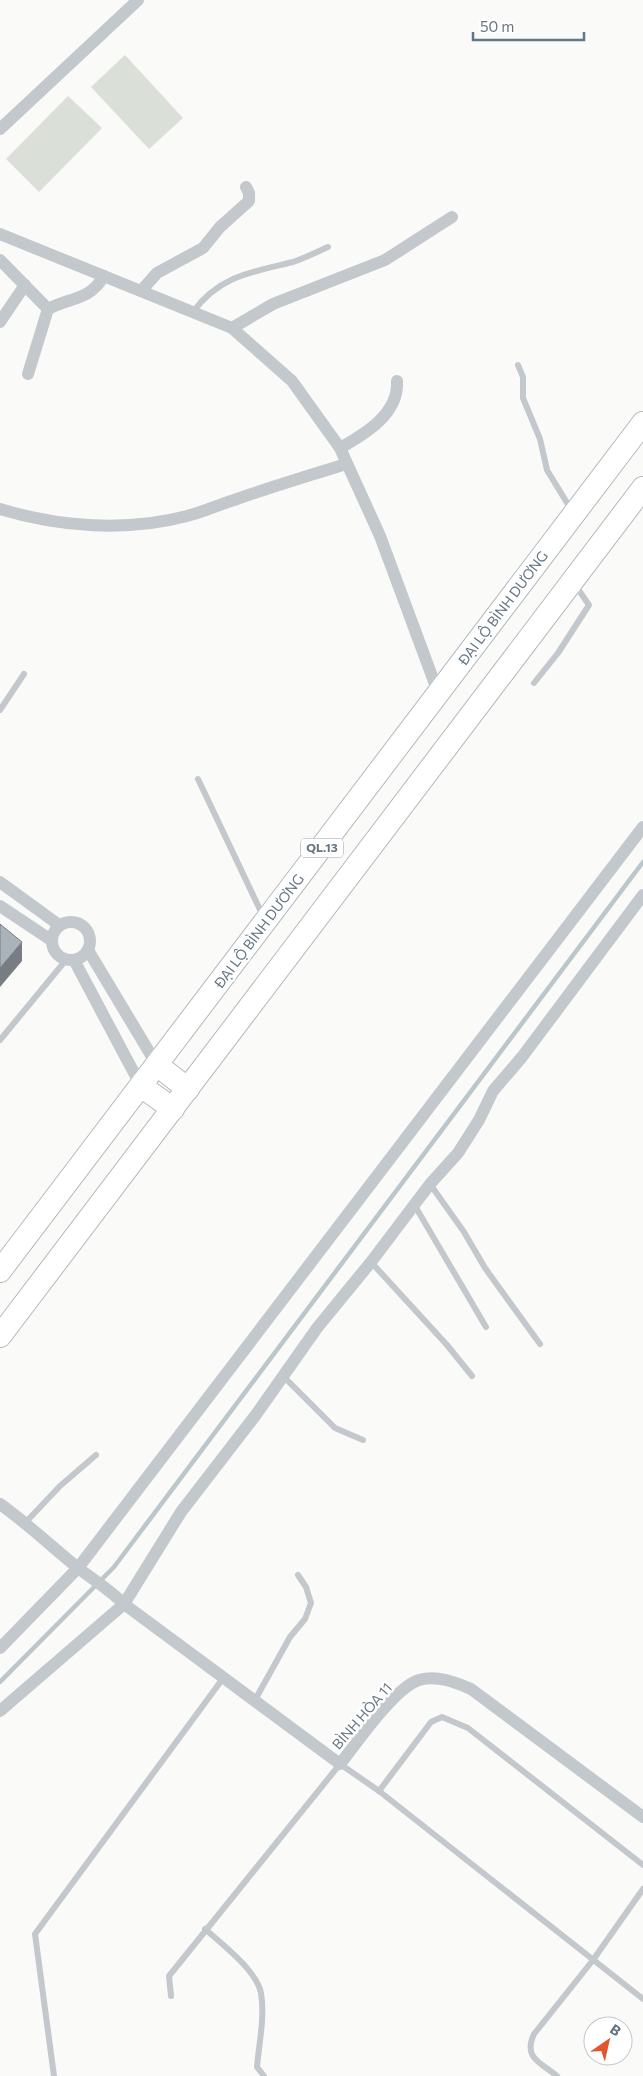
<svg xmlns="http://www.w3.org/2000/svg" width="643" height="2076" font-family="Commissioner,sans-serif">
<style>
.green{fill:#dadfd7}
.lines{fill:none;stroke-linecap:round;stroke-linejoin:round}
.stream{stroke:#bbc7cb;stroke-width:4.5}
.highway-casing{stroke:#b4b9bd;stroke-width:24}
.lane{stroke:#c3c8cc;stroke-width:6}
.street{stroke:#c3c8cc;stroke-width:12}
.highway{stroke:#fff;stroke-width:22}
.shaded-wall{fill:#777d82}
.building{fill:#aab3b9;stroke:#777d82}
.labels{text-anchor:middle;stroke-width:5;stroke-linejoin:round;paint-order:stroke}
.shield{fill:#fff;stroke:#939fa8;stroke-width:1}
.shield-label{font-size:12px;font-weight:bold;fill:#657683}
.street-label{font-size:14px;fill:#657683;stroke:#fff}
</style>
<rect width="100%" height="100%" fill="#fafaf8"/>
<g class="green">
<polygon points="125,55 183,118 149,149 91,87"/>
<polygon points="68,96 102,128 39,192 6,159"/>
</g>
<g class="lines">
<polyline class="stream" points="0,1682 114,1567 643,862"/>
<g class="highway-casing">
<g id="highway">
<polyline points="157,1065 188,1089"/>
<polyline points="141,1086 173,1109"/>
<polyline points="0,1271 643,423"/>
<polyline points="0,1336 643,488"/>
</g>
</g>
<g class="lane">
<path d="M193,312C219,276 252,272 293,262C305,258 317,252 328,247"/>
<polyline points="518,365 523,377 523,398 540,439 547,470 572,511"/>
<polyline points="534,683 558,653 589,605 578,589 579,585"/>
<polyline points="0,710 24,674"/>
<polyline points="198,779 263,916"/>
<polyline points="0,1040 66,960"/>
<polyline points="430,1184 464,1232 485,1268 540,1344"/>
<polyline points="415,1206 486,1327"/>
<polyline points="371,1262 447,1345 472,1376"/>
<polyline points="283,1376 335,1428 363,1440"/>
<polyline points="25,1523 60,1486 96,1455"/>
<polyline points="255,1700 290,1637 305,1619 311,1603 306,1587 298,1575"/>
<polyline points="379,1791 431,1722 442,1717 468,1728 643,1865"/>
<path d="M205,1929C222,1944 257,1971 261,1993C265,2017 259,2043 257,2067L264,2076"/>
<polyline points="171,1996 169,1976 340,1764 379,1791 643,1999"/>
<polyline points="54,2076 35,1934 224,1677"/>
<path d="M557,2076C540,2062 523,2058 534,2034L593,1960L643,1889"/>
</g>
<g class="street">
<polyline points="0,129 138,0"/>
<polyline points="0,234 232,328 292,381 340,448 380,536 439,695"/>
<polyline points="0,260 48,309"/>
<polyline points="141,291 157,273 203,248 220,227 249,201 249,193 246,187"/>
<polyline points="0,322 25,285"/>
<polyline points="232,328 273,304 385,260 452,217"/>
<path d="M28,374L48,309C71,297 89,301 104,276"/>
<path d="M340,448C365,434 399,414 397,381"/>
<path d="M0,509C59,527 127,532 187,516C203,512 218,505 234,500C271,487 308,476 346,464"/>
<polyline points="0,882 59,925"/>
<polyline points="0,906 51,940"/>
<circle cx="71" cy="941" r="19"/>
<polyline points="88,950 157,1065"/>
<polyline points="74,960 141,1086"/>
<path d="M0,1504C28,1524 52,1547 78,1568C94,1580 110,1590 124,1604L340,1764C357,1743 394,1688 419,1680C437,1675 455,1682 471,1689L643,1817"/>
<polyline points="0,1648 78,1568 643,827"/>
<polyline points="0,1711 124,1604 181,1512 255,1416 317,1328 371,1262 430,1184 458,1153 479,1120 493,1091 522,1057 643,895"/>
</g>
<use href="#highway" class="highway"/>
</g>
<polygon class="shaded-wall" points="22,942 22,961 0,987 0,968"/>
<polygon class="building" points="0,924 22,942 0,968"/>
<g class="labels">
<rect class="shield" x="301" y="838.5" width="42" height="19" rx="4"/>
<g class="shield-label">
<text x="322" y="852">QL.13</text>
</g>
<g class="street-label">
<text transform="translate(503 608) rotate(-53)" y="5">ĐẠI LỘ BÌNH DƯƠNG</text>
<text transform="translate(259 931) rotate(-53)" y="5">ĐẠI LỘ BÌNH DƯƠNG</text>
<text transform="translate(362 1716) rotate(-49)" y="5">BÌNH HÒA 11</text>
</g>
</g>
<g transform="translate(608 2041) rotate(34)"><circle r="24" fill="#ffffff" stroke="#c1c8cd"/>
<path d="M0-4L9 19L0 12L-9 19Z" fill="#e4572e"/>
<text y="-8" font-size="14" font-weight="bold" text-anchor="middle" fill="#657683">B</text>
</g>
<path d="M473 32v8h111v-8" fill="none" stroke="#657683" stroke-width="2.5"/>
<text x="480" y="32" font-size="15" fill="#657683" stroke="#ffffff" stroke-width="4" paint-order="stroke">50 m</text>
</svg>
